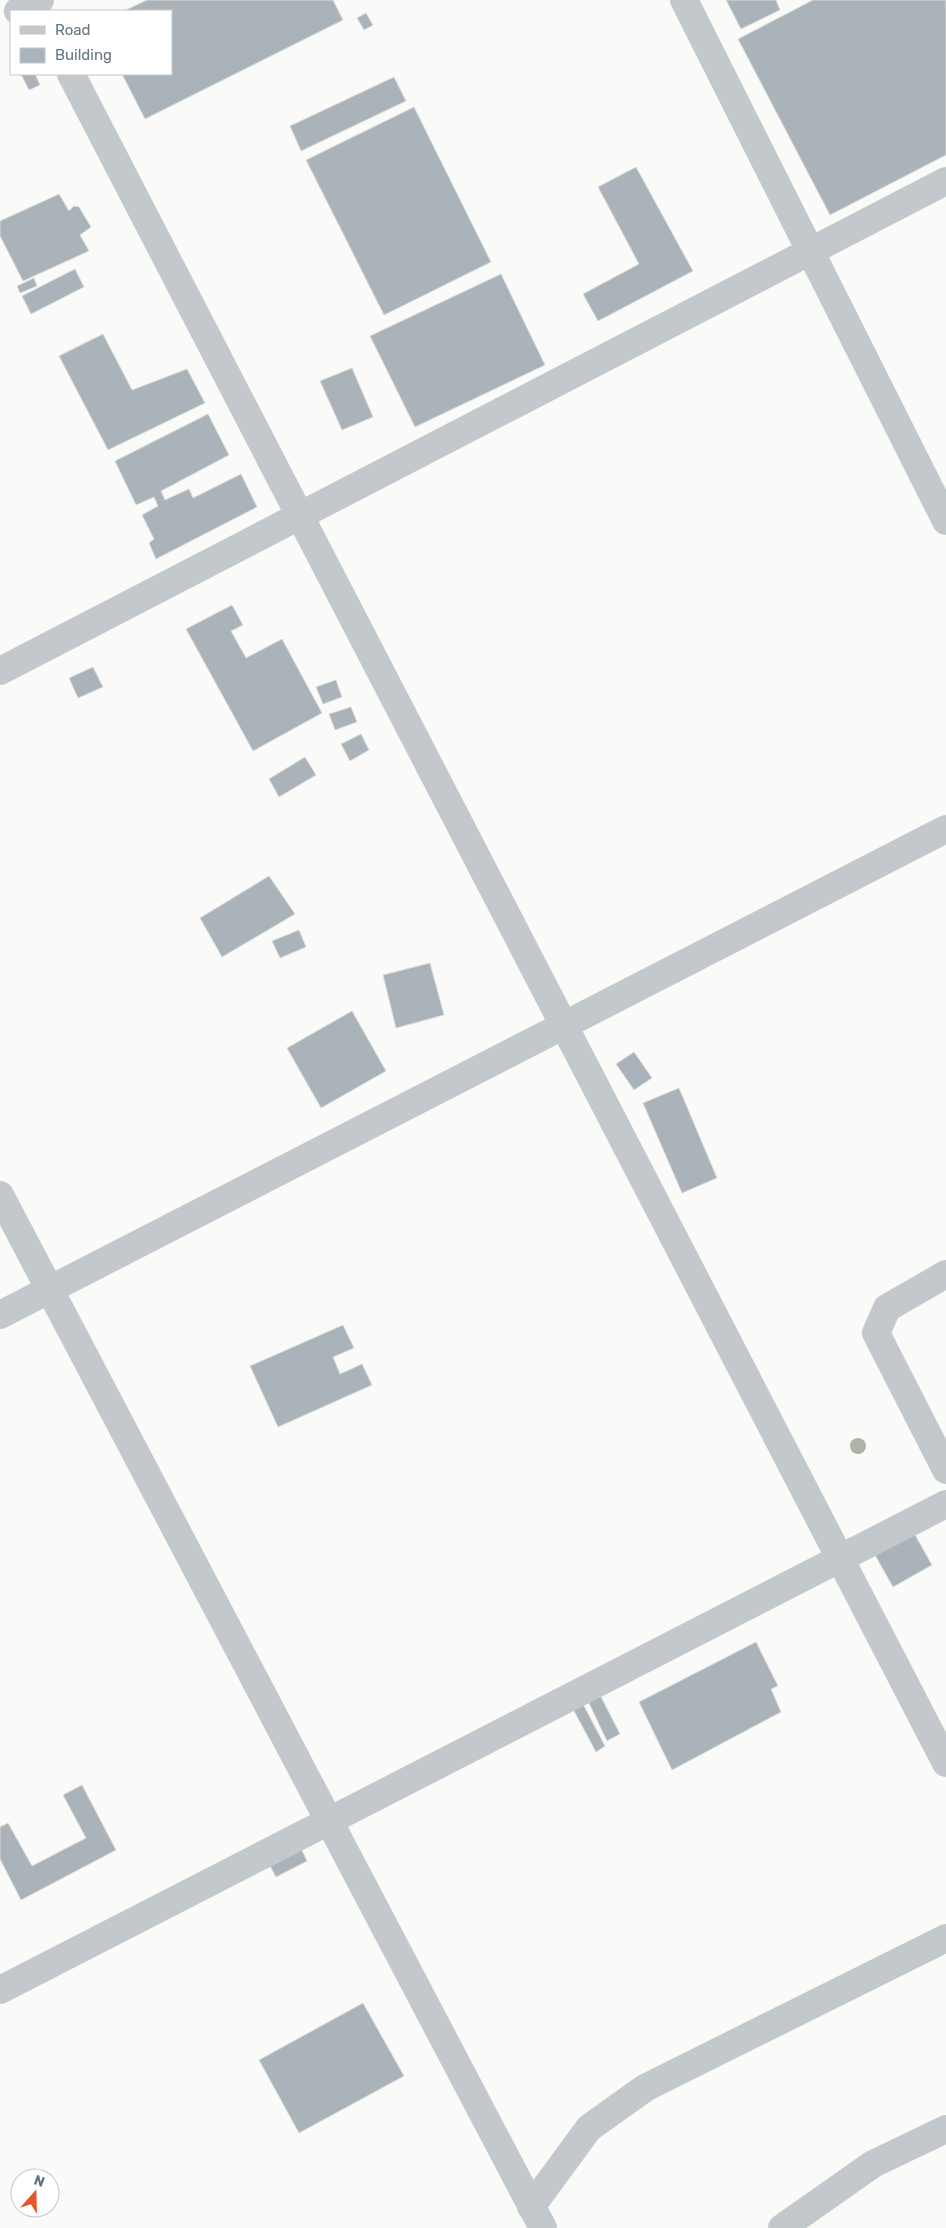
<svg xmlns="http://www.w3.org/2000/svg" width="946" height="2228" font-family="Rubik,sans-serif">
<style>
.building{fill:#aab3b9;stroke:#dcdcda}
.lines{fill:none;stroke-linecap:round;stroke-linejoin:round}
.street{stroke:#c3c8cc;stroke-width:28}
.tree{fill:#aab4a7}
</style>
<rect width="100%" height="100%" fill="#fafaf8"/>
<g class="building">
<polygon points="147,0 333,0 343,20 145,119 122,74 171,74 171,11 124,11"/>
<polygon points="726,0 776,0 780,10 741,29"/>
<polygon points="813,0 946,0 946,155 830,215 738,39"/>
<polygon points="366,13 373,25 364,30 357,18"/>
<polygon points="21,74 35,74 40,85 29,90"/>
<polygon points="394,77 406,101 301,151 290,126"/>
<polygon points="414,107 491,262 384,315 306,160"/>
<polygon points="636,167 693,271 598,321 583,294 639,264 598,187"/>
<polygon points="59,194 69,211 74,206 79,207 91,227 80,235 89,251 23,281 0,236 0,221"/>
<polygon points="75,269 84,287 31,314 22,296"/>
<polygon points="501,274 545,365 415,427 370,336"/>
<polygon points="34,278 37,286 20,293 17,286"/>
<polygon points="103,334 132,390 187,369 205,403 108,450 59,356"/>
<polygon points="352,368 373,417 342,430 320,381"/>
<polygon points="208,414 229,455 161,491 165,500 189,489 193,498 241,474 257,507 156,559 149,543 154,539 142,515 158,506 154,497 136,505 115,461"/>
<polygon points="232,605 243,625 231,631 246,658 282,639 322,713 253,751 186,629"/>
<polygon points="93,667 103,687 78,698 69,678"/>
<polygon points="336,680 342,697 323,704 316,687"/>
<polygon points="351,707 357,722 335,730 329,714"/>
<polygon points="361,734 369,750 350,761 341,744"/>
<polygon points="305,757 316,775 279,797 269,779"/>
<polygon points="269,876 295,914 222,957 200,918"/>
<polygon points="299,930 306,947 280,958 272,941"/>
<polygon points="430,963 444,1015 396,1028 383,975"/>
<polygon points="352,1011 386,1071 321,1108 287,1048"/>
<polygon points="634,1052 652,1078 634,1090 616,1064"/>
<polygon points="679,1088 717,1178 682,1193 643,1103"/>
<polygon points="343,1325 354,1348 333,1357 340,1374 362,1364 372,1385 278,1427 250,1366"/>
<polygon points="914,1533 932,1565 893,1587 875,1555"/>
<polygon points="756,1642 778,1686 771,1689 781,1712 672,1770 639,1702"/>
<polygon points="600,1695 620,1734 607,1741 588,1701"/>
<polygon points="583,1704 605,1746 596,1752 573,1709"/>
<polygon points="82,1785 116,1850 21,1900 0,1859 0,1827 8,1823 32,1866 86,1838 63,1795"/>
<polygon points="300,1846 307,1861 276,1877 268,1862"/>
<polygon points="363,2003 404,2076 299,2133 259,2060"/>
</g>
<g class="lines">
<g class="street">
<polyline points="684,0 946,521"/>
<polyline points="18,11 40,0"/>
<polyline points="71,74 946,1763"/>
<polyline points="0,671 946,181"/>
<polyline points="0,1195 543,2228"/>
<polyline points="946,1274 887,1308 876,1333 946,1470"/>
<polyline points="0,1315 946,829"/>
<polyline points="0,1990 946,1504"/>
<polyline points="531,2207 589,2128 645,2088 946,1938"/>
<polyline points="782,2228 873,2164 946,2129"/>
</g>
</g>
<circle class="tree" cx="858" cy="1446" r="8"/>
<rect x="10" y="10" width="162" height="65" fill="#ffffff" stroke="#c1c8cd"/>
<rect x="20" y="26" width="25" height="8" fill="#c3c8cc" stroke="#c1c8cd"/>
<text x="55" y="35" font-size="15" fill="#657683">Road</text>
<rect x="20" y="48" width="25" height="15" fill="#aab3b9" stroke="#c1c8cd"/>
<text x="55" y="60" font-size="15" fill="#657683">Building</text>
<g transform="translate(35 2193) rotate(20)"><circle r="24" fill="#ffffff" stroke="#c1c8cd"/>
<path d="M0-4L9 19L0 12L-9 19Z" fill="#e4572e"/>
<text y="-8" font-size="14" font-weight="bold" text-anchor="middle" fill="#657683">N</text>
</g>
</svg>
